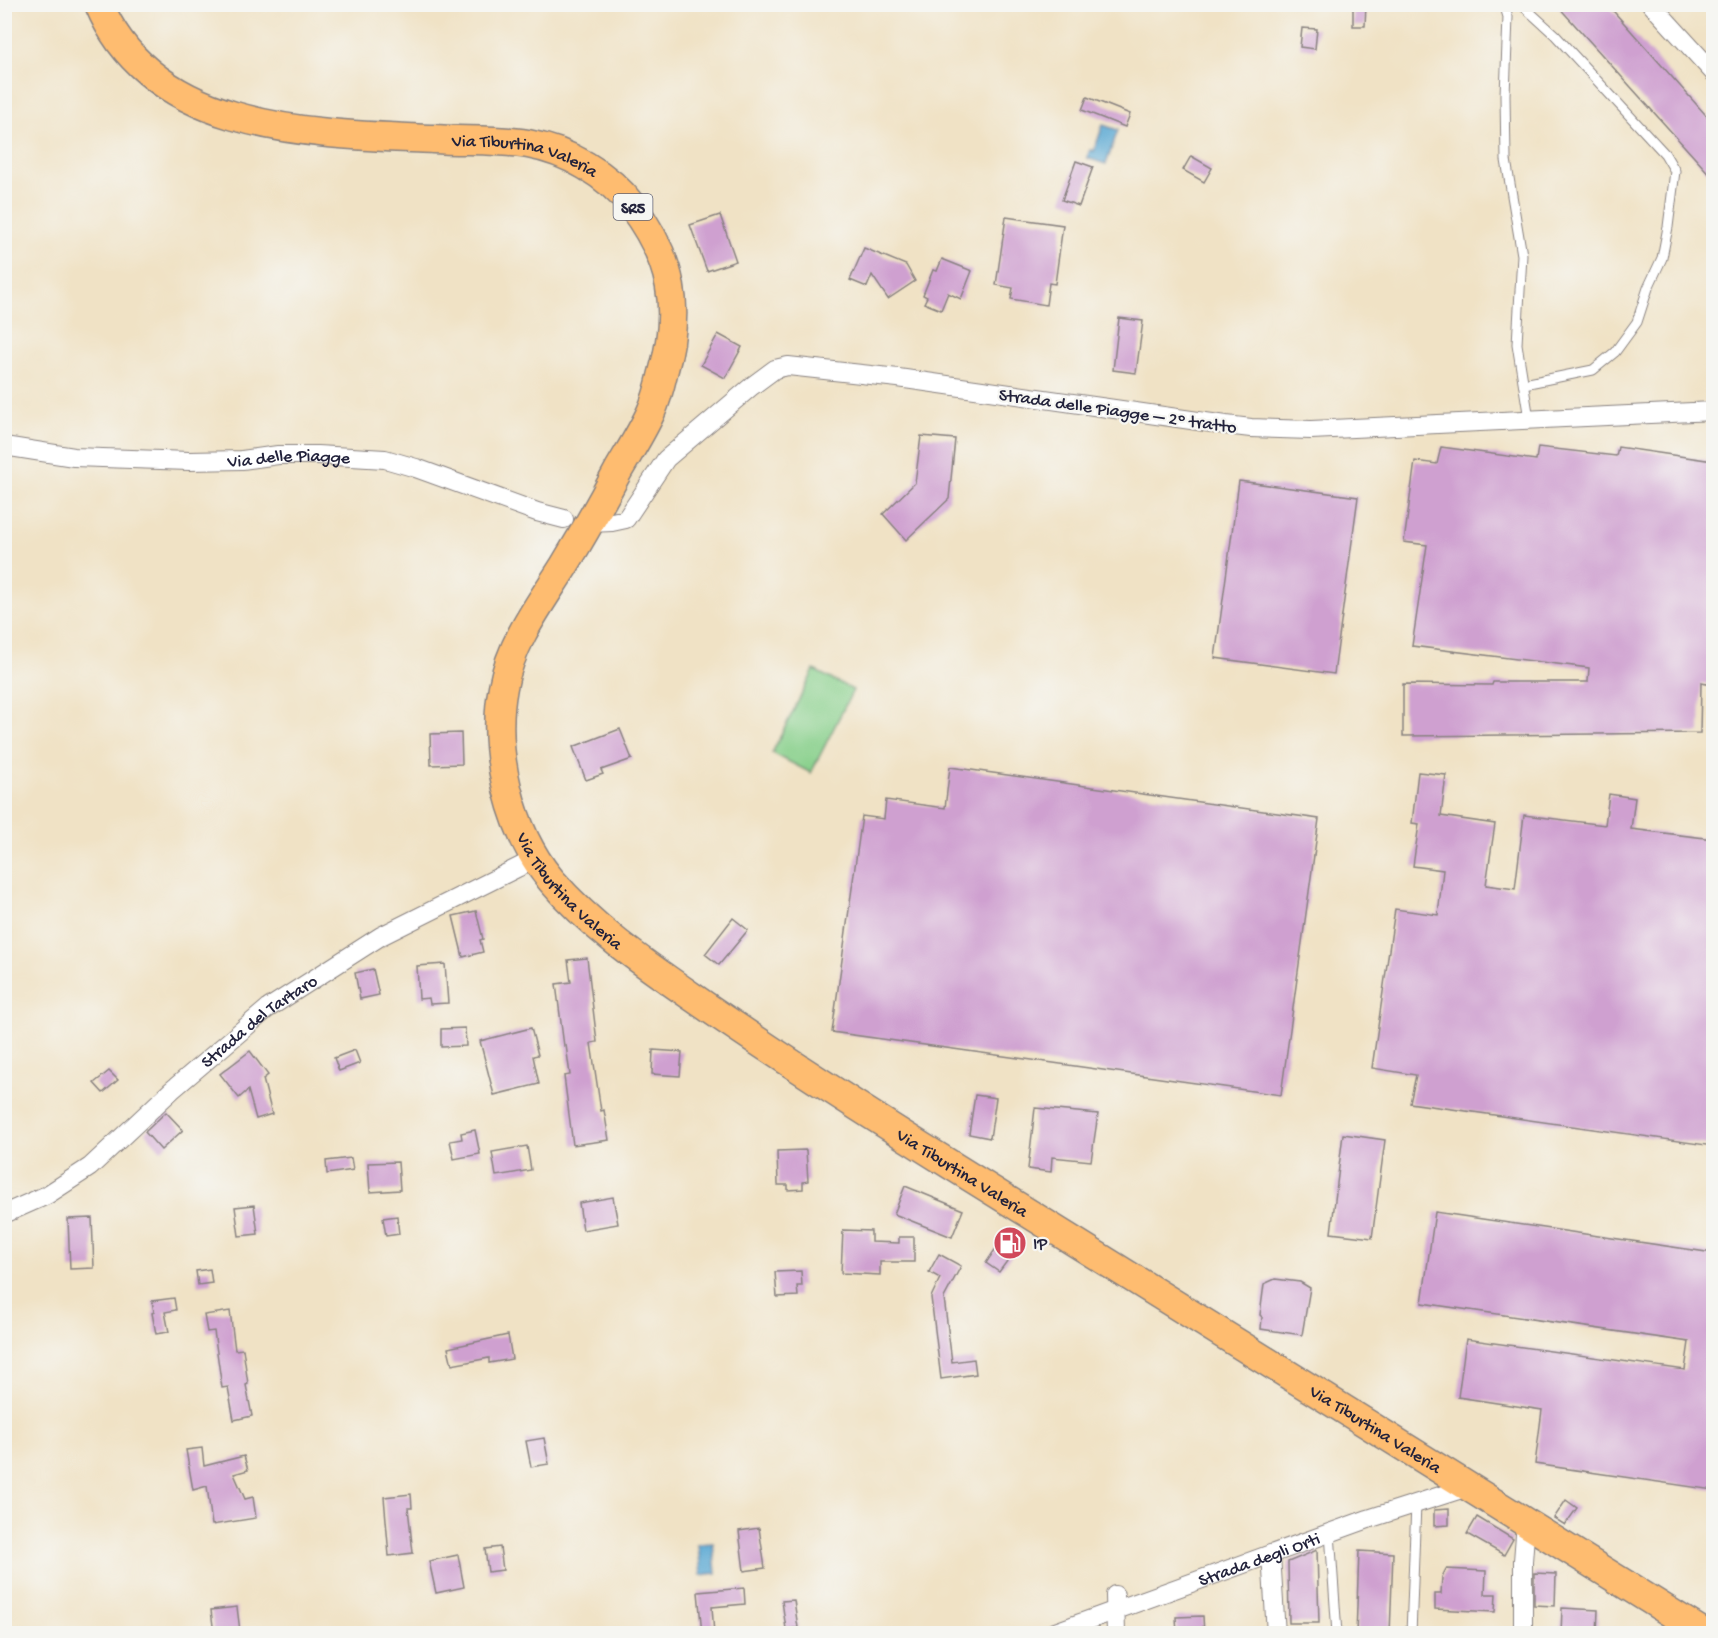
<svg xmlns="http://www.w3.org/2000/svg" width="1718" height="1638" font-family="'Gochi Hand',sans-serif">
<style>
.green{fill:#89d08c;stroke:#567964;stroke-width:1.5}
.water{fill:#5aa8d3;stroke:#3e6587;stroke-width:1.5}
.building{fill:#cfa0d0}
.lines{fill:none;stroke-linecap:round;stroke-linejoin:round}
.service-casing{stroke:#898280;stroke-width:11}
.minor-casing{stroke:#898280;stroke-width:20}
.primary-casing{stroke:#898280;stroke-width:31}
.service{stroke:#fff;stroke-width:9}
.minor{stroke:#fff;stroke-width:18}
.primary{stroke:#febc70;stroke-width:28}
.labels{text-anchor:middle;stroke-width:4.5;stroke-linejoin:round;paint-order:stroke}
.shield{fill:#f6f6f2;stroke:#626272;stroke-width:1.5}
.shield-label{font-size:16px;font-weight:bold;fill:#22223b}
.street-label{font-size:18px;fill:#22223b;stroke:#f6f6f2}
.poi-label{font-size:18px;fill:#22223b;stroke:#f6f6f2;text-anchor:start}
</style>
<rect width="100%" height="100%" fill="#f6f6f2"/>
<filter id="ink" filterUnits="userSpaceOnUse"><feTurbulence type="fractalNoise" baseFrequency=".0167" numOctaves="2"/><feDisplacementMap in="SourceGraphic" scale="12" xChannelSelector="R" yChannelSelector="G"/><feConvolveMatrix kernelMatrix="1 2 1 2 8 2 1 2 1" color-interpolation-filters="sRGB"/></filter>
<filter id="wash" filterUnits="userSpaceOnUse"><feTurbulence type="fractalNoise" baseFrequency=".008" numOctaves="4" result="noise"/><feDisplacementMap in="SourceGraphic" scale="24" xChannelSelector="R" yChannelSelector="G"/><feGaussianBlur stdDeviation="1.35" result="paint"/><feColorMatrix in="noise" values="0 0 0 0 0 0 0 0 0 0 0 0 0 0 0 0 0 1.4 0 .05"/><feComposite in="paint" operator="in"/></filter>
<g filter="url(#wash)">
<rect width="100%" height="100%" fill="#f0e2c5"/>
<polygon class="green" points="814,670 853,690 811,773 772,753"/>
<g class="water">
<polygon points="1103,125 1118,130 1106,164 1087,158 1090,150 1094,151"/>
<polygon points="713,1543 716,1573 701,1575 698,1544"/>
</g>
<g id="blocks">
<g class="building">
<polygon points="1353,4 1366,4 1365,26 1353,26"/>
<polygon points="1556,4 1607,4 1713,123 1713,178"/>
<polygon points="1302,28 1317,29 1315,49 1300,47"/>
<polygon points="1087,97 1130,114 1125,127 1082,110"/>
<polygon points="1191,156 1212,168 1204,182 1183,170"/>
<polygon points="1076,161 1093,167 1079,206 1062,200"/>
<polygon points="720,215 736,261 707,271 690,225"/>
<polygon points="1006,217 1063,225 1055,284 1049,283 1046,305 1011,299 1013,288 996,285"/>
<polygon points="864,248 906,265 915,281 888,299 872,275 867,287 850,280"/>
<polygon points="942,259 972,271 961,299 948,293 941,310 924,303 927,297 923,295 933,270 937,271"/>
<polygon points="1119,318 1143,321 1136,373 1113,370"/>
<polygon points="718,334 742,347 725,378 701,365"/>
<polygon points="921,436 955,439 949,499 906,540 883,514 915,483"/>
<polygon points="1441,447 1536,460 1538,447 1616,456 1618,447 1713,461 1713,685 1701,683 1700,733 1403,736 1403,684 1492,685 1493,682 1588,682 1589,668 1412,646 1427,545 1404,542 1415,461 1437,464"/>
<polygon points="1239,481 1358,497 1334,674 1215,658"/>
<polygon points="620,729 632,759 601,770 603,774 586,780 573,747"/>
<polygon points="461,733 462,764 431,765 430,734"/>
<polygon points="950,767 1319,819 1281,1095 832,1032 862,816 884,819 886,800 945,808"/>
<polygon points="1418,772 1446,775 1441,816 1495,824 1486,885 1515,889 1524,815 1605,825 1609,794 1635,798 1631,829 1713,839 1713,1146 1410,1103 1416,1075 1372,1068 1395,909 1438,915 1443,870 1413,866 1419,824 1412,823"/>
<polygon points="476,911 483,939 480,940 483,952 463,957 453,916"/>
<polygon points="733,918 748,930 719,965 705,954"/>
<polygon points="587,958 597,1042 591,1043 601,1111 604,1110 609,1140 573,1145 564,1076 570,1075 566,1045 564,1046 556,984 571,982 568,960"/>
<polygon points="445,964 448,1003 430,1004 429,998 419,999 417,966"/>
<polygon points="373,969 379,995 360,999 355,973"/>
<polygon points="465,1028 466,1046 441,1047 441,1029"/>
<polygon points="531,1028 538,1055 533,1056 539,1084 494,1095 480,1041"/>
<polygon points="355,1050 360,1063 339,1071 334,1058"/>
<polygon points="653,1050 682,1052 680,1076 652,1074"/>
<polygon points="250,1051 268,1075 263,1079 272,1114 256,1119 248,1090 239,1098 220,1074"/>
<polygon points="109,1071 118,1080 103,1093 94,1083"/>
<polygon points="975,1095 996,1098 990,1138 969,1134"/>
<polygon points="1035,1108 1098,1114 1091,1161 1052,1157 1051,1172 1028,1169"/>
<polygon points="166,1112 183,1130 161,1150 145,1132"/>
<polygon points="475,1130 480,1154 454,1159 450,1141 462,1139 461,1133"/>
<polygon points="1343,1134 1385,1140 1372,1238 1331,1233"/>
<polygon points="527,1146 531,1170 496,1176 492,1152"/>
<polygon points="806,1150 808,1181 803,1182 803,1189 788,1190 788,1185 778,1185 777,1151"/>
<polygon points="351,1158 353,1170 327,1174 326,1161"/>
<polygon points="398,1162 400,1190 370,1192 368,1163"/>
<polygon points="905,1186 963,1210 952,1237 894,1214"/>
<polygon points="613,1197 618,1224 583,1230 579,1203"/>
<polygon points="254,1205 258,1234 239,1236 235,1207"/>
<polygon points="1435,1212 1713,1253 1713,1490 1535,1464 1542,1410 1458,1397 1466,1339 1685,1370 1689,1342 1422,1303"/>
<polygon points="397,1216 399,1234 386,1236 383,1218"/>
<polygon points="92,1218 94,1268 70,1269 68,1219"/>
<polygon points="843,1230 871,1231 871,1242 899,1243 899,1237 914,1237 914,1262 880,1262 880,1275 841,1273"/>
<polygon points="1007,1232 1022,1241 999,1272 986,1263"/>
<polygon points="939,1254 961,1266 944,1298 952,1362 974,1359 976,1374 941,1379 931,1297 940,1278 929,1272"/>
<polygon points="210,1269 212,1283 198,1285 196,1271"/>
<polygon points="801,1271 802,1286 797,1286 798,1296 777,1297 775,1272"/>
<polygon points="1275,1279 1300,1282 1310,1288 1302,1335 1261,1329 1262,1317 1260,1315 1264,1284"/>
<polygon points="174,1298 176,1310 165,1312 169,1332 156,1334 152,1313 154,1312 152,1301"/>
<polygon points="230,1311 235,1350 243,1349 248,1384 246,1385 252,1416 234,1420 228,1387 222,1388 214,1331 207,1332 204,1315"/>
<polygon points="508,1335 512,1359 489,1363 489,1358 452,1365 448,1348"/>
<polygon points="544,1438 549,1464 531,1467 526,1441"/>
<polygon points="202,1448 204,1466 244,1456 248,1470 234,1474 245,1499 253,1497 256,1518 212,1525 207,1486 193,1490 186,1450"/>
<polygon points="411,1494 412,1508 408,1508 413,1553 389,1556 384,1497"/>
<polygon points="1566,1500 1577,1508 1565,1525 1554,1518"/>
<polygon points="1449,1509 1449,1525 1434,1526 1434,1510"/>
<polygon points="1477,1517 1513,1539 1504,1555 1467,1534"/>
<polygon points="759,1528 765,1568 744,1571 739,1531"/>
<polygon points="500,1547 503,1570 488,1572 485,1549"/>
<polygon points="1317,1550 1319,1623 1289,1623 1288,1562"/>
<polygon points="1359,1551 1393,1553 1390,1634 1356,1634"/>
<polygon points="458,1555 464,1587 436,1593 429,1561"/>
<polygon points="1446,1569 1486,1571 1485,1594 1496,1594 1495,1612 1435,1609 1435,1594 1441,1594 1442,1577"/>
<polygon points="1534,1573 1556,1574 1555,1606 1534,1605"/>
<polygon points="744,1588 745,1604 712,1607 714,1634 702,1634 698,1592"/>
<polygon points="794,1600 798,1628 786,1629 782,1601"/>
<polygon points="237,1607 240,1631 214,1634 211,1610"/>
<polygon points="1562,1608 1598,1610 1597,1634 1561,1634"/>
<polygon points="1203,1616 1204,1634 1177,1634 1176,1617"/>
</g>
</g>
</g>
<g filter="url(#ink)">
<use href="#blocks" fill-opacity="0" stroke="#898280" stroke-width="1.5"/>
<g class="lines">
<g class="service-casing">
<g id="service">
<polyline points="1504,4 1508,17 1505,95 1506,160 1522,255 1517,344 1529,419"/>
<polyline points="1521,4 1555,35 1665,154 1675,171 1668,227 1662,258 1648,288 1637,322 1615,352 1593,370 1524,384"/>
<polyline points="1330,1533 1337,1634"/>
<polyline points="1411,1634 1416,1504"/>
</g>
</g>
<g class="minor-casing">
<g id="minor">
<polyline points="1651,4 1714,73"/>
<path id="s1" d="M4,446L74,457L189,461L242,460L278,455H317L385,459L416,468L537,512L564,519"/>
<polyline points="590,523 612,522 626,519 666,459 752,386 775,369 788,366 898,378 1226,425 1251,428 1311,430 1714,411"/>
<path id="s2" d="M4,1214L47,1195L90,1167L172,1090L267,1009L381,936L535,859"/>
<polyline points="1271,1554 1276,1634"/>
<polyline points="1115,1595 1116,1634"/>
<path id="s3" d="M1050,1634L1368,1519L1468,1487"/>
<polyline points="1523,1634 1523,1561 1526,1522"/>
</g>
</g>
<g class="primary-casing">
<g id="primary">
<path id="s4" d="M99,4C152,133 315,134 433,139C464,141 497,139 528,144C567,151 608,174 632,206C672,259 682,308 663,373C660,386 657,399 651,412C642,432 629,452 618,471C601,503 583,535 564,566C540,604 511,642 503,687C491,750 510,831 551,880C595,932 654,970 710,1009C789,1063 869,1114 951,1165C1202,1321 1454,1476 1705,1634"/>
</g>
</g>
<use href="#service" class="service"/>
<use href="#minor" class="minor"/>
<use href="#primary" class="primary"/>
</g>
</g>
<defs>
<g id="fuel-disc" transform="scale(1.725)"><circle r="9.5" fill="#d1495b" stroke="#f6f6f2"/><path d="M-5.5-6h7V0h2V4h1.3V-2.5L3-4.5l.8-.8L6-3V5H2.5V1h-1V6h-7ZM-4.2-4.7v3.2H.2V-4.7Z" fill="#fff"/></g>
</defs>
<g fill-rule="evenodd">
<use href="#fuel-disc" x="1010" y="1243"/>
</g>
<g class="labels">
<rect class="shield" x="613.5" y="194" width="39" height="26" rx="4.5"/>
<g class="shield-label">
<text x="633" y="213">SR5</text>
</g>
<g class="street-label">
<text dy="6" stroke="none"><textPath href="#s4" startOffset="477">Via Tiburtina Valeria</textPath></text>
<text transform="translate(1118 410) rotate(8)" y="6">Strada delle Piagge – 2º tratto</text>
<text dy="6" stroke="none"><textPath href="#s1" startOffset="286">Via delle Piagge</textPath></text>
<text dy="6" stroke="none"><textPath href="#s4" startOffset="1358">Via Tiburtina Valeria</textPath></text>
<text dy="6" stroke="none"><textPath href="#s2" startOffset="322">Strada del Tartaro</textPath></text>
<text dy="6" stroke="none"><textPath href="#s4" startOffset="1844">Via Tiburtina Valeria</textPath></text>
<text dy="6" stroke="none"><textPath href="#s4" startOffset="2330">Via Tiburtina Valeria</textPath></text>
<text dy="6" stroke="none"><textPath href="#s3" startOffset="222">Strada degli Orti</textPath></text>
</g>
<g class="poi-label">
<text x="1033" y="1249">IP</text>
</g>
</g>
<rect width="1718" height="1638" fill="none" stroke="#f6f6f2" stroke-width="24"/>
</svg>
